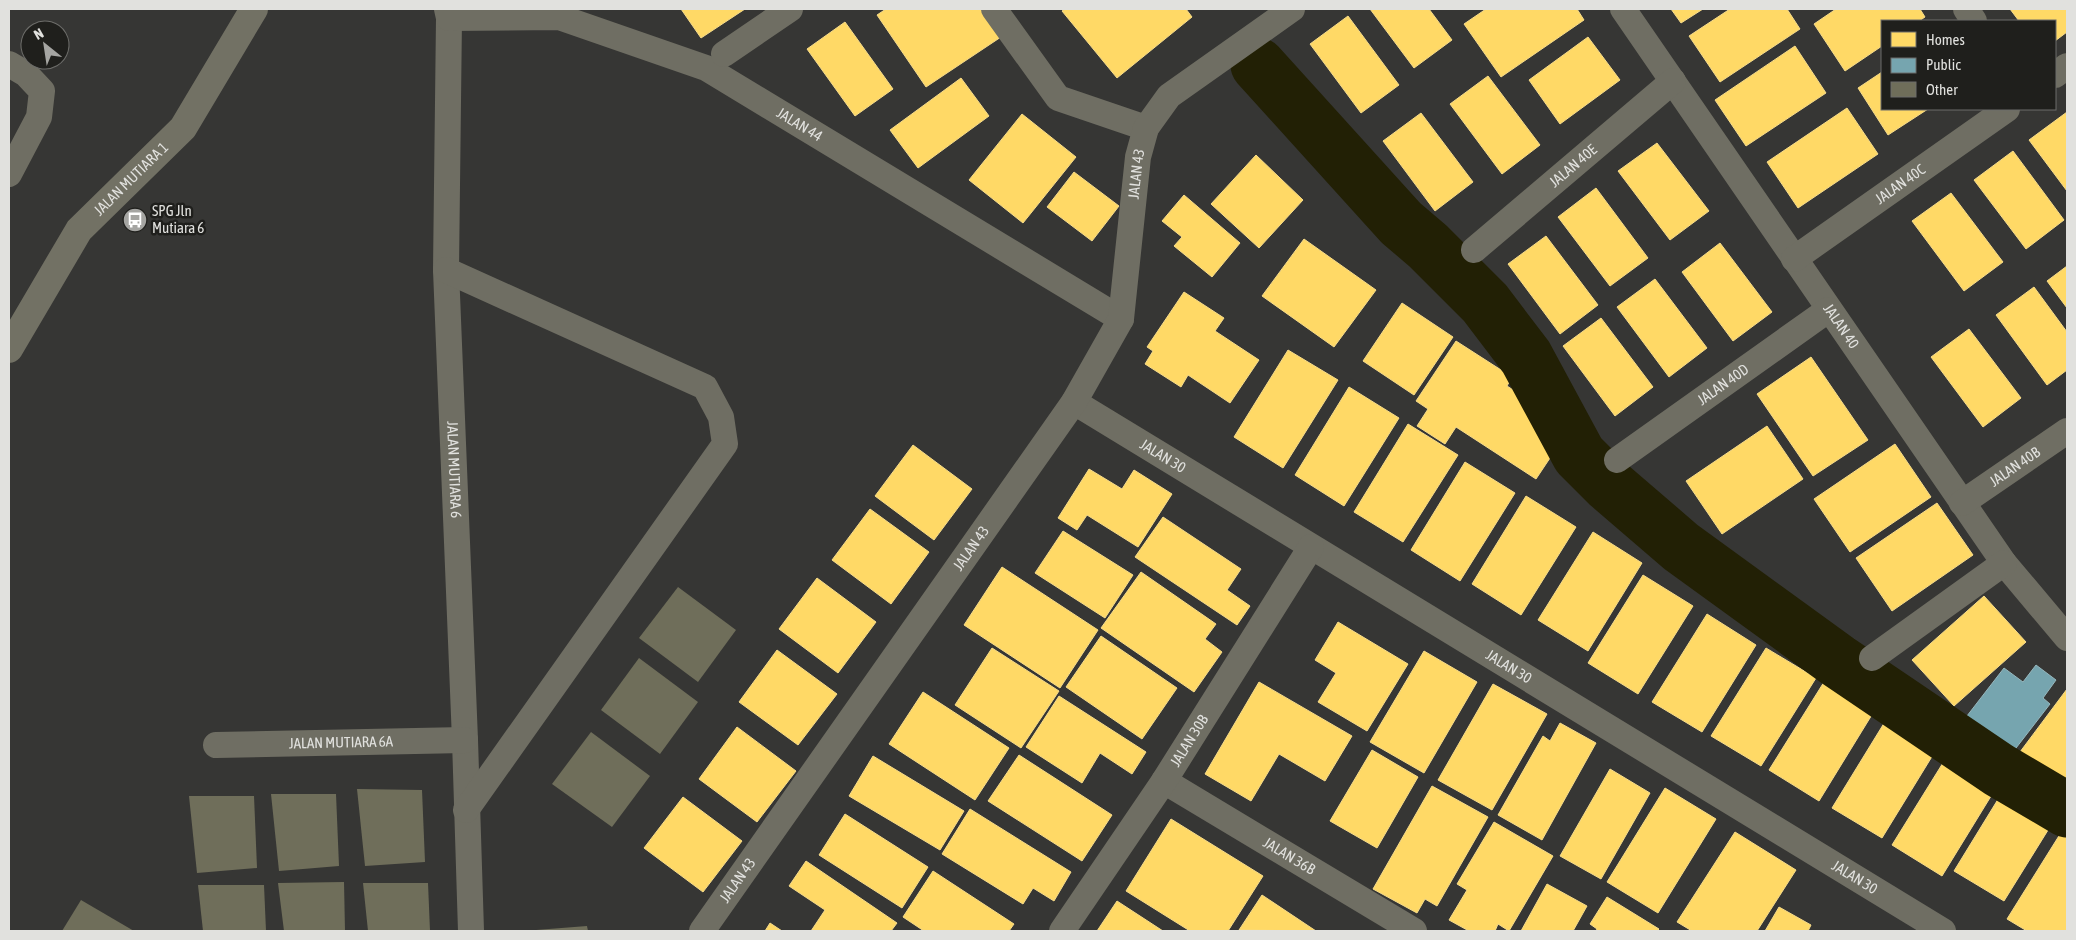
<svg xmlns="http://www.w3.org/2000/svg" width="2076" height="940" font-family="'Asap Condensed',sans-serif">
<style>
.homes{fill:#ffd966;stroke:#f6db8a}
.public{fill:#76a5af;stroke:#96b7bd}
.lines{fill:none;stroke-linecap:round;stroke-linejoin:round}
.river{stroke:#222005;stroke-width:55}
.building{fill:#6f6e5a}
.street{stroke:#6f6e63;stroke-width:26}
.secondary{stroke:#727164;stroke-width:28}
.labels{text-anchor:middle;stroke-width:5;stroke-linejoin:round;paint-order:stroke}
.street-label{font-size:15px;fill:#e1e1de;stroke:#1f1f1c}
.poi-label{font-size:15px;fill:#e1e1de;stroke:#1f1f1c;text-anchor:start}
</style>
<rect width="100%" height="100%" fill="#363634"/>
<g class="homes">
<polygon points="681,9 745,9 701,38"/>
<polygon points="886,9 982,9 1001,37 926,87 877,15"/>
<polygon points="1065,9 1186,9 1192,17 1117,78 1062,11"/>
<polygon points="1370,9 1429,9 1452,40 1414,68"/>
<polygon points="1486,9 1577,9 1584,20 1501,77 1464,24"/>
<polygon points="1671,9 1703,9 1681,23"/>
<polygon points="1730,9 1787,9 1800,29 1720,82 1689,36"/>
<polygon points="1836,9 1920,9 1925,17 1919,21 1882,21 1882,46 1845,71 1814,24"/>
<polygon points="2010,9 2067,9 2067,32 2055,41 2055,21 2019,21"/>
<polygon points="1348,16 1399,85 1361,113 1310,44"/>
<polygon points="845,22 893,89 855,116 807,49"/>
<polygon points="1588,37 1620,80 1560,124 1529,80"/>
<polygon points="1795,46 1826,93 1746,146 1715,100"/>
<polygon points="1882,72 1882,109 1928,109 1888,135 1858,88"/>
<polygon points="1488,76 1540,145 1502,174 1450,104"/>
<polygon points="961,78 989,116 918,168 890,130"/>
<polygon points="1847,108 1878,154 1798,208 1767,162"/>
<polygon points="2067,112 2067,191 2029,140"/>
<polygon points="1421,113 1473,182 1435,211 1383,141"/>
<polygon points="1022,114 1076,157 1023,223 969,180"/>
<polygon points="1657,143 1709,211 1670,240 1618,171"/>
<polygon points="2013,151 2064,220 2026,249 1974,180"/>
<polygon points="1256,155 1303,200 1259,248 1211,204"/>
<polygon points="1074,172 1119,206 1092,241 1047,207"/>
<polygon points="1596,188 1648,258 1610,286 1558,217"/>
<polygon points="1951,193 2003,262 1964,291 1912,221"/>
<polygon points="1184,195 1240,243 1212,277 1174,246 1182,237 1162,221"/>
<polygon points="1546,236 1598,305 1560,334 1508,264"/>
<polygon points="1304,239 1376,290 1334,347 1262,296"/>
<polygon points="1720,243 1772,312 1733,341 1682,272"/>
<polygon points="2067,266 2067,308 2047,281"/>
<polygon points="1655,279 1707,348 1669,377 1617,307"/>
<polygon points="2034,287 2067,332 2067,370 2047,385 1996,315"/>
<polygon points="1184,292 1224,318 1215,331 1259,360 1230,403 1188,375 1181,387 1145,364 1153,351 1147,347"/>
<polygon points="1402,303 1453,337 1414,395 1363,361"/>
<polygon points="1601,318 1653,387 1615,416 1563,346"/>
<polygon points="1969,329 2021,398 1983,427 1931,357"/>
<polygon points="1456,341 1512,377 1507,386 1555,417 1548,426 1564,437 1536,479 1456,427 1445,444 1417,426 1428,409 1416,401"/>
<polygon points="1288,350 1338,380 1283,468 1234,437"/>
<polygon points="1811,357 1868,440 1813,476 1757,394"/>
<polygon points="1349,387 1399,418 1344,506 1295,475"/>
<polygon points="1408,424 1458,455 1403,542 1354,512"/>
<polygon points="1767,426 1803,479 1722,534 1686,481"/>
<polygon points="1895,444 1931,497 1850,552 1814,499"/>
<polygon points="913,445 972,489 934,540 875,496"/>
<polygon points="1465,462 1515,493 1460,581 1411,550"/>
<polygon points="1089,469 1122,489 1134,470 1172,494 1138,547 1087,515 1077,530 1058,518"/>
<polygon points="1526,496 1576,527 1521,615 1472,584"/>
<polygon points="1937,503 1973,555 1892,611 1856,558"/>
<polygon points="870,509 929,552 891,604 832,560"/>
<polygon points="1163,517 1241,569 1227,590 1250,606 1237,625 1135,557"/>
<polygon points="1063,531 1133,575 1105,618 1035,573"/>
<polygon points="1593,532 1642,563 1588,651 1538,620"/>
<polygon points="1002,567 1098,630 1060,688 964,625"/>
<polygon points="1141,572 1216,624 1205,639 1222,652 1194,692 1101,628"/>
<polygon points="1643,575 1693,606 1638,694 1588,663"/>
<polygon points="817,578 876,622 838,673 779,629"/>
<polygon points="1984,596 2026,642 1954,706 1912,660"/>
<polygon points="1707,614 1756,645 1702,732 1652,702"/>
<polygon points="1338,622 1408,664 1367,731 1318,702 1336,673 1315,660"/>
<polygon points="1101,636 1177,688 1142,739 1066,687"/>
<polygon points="992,648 1059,691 1021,748 955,705"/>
<polygon points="1766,648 1816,678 1761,766 1711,736"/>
<polygon points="777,650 837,694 798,745 739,702"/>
<polygon points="1424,651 1477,682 1424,773 1370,742"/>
<polygon points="1259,682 1352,736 1325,781 1279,754 1251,801 1205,774"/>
<polygon points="1824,682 1873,713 1819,801 1769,770"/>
<polygon points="1493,684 1547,714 1492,810 1438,780"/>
<polygon points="2067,689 2067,781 2056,797 2011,764"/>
<polygon points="923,692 1009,748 975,800 889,744"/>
<polygon points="1059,696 1146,752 1132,774 1100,753 1082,783 1026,747"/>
<polygon points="1886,720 1936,750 1882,838 1832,808"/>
<polygon points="1560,723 1596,743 1542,840 1498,815 1543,736 1550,741"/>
<polygon points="737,727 796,771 757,822 699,779"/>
<polygon points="1372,750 1418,777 1377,848 1330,821"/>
<polygon points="1019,755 1112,815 1082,861 988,801"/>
<polygon points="873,756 964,811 940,850 849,796"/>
<polygon points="1946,758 1996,788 1942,876 1892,845"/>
<polygon points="1610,769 1650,793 1601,879 1560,856"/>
<polygon points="2008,783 2058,814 2004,901 1954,871"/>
<polygon points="2067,785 2067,798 2061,793"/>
<polygon points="1432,786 1488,817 1437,906 1425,899 1417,913 1373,889"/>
<polygon points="1665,788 1716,819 1658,913 1607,882"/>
<polygon points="683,797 742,841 703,892 644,848"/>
<polygon points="970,809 1071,872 1054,901 1033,888 1023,904 942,854"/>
<polygon points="845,814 928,867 902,908 819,855"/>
<polygon points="1171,819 1263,876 1228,931 1190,931 1126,891"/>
<polygon points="1494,822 1553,856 1509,931 1498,924 1495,931 1469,931 1449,920 1467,890 1457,884"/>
<polygon points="2062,831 2067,834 2067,931 2027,931 2007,919"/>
<polygon points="1735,832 1796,870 1757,931 1692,931 1677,922"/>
<polygon points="806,861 897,923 891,931 811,931 825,910 789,886"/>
<polygon points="933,871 1014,924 1009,931 924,931 903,917"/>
<polygon points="1547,884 1587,906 1573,931 1521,931"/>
<polygon points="1262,895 1316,931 1239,930"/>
<polygon points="1607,897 1659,929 1657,931 1596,931 1597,929 1590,924"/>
<polygon points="1117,901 1163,931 1097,931"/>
<polygon points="1779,907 1811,925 1808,931 1765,931"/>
<polygon points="770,923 782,931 765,931"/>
</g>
<polygon class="public" points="2036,665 2056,680 2043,698 2050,704 2006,761 1960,725 2004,668 2023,682"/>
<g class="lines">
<polyline class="river" points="1258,65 1401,223 1428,246 1485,303 1526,357 1579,455 1609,485 1681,547 1838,661 1999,770 2067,810"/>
</g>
<g class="building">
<polygon points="678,587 736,630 698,682 639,638"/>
<polygon points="639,658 698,702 660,754 601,710"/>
<polygon points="591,732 650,776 612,827 552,784"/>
<polygon points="357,789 422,790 425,862 365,866"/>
<polygon points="271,794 336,794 339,866 279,871"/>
<polygon points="189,796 254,796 257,868 197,873"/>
<polygon points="344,882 345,931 284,931 278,883"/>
<polygon points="363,883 428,883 430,931 368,931"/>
<polygon points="198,885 264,885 266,931 203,931"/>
<polygon points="81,900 134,931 62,931"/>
<polygon points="587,926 588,931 536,931 536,930"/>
</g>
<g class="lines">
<g class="street">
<path id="s1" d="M447,9L449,18L446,270L465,740L471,931"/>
<polyline points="994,9 1058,98 1146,128"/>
<path id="s2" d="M1623,9L2004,563L2067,638"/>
<polyline points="1966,9 1974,21"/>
<path id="s3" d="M449,18L559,17L706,68L1121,319"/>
<polyline points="724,54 790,9"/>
<polyline points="9,64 26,74 42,91 39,117 9,174"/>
<polyline points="2055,75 2067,66"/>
<path id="s4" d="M1474,250L1673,81"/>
<path id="s5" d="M1794,259L2007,109"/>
<polyline points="446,270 705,387 721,417 725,444 466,810"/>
<path id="s6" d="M1074,402L1943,931"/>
<path id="s7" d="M1617,460L1828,310"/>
<path id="s8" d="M1962,503L2067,431"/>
<polyline points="1872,658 2004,563"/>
<path id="s9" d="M216,745L465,740"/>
<path id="s10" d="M1164,781L1414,931"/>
<path id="s11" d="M702,931L1074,402L1121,319L1138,157L1146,128L1169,96L1292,9"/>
<path id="s12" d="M1062,931L1164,781L1311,547"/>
</g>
<path class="secondary" id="s13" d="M9,349L79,230L183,128L254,9"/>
</g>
<defs>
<g id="bus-disc" transform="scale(1.25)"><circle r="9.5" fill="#a5a5a2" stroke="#1f1f1c"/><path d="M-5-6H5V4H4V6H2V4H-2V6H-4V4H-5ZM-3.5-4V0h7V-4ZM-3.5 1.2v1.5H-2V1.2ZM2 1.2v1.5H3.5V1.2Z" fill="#fff"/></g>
</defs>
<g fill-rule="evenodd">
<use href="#bus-disc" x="135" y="220"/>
</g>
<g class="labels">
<g class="street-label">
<text dy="5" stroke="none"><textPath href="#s3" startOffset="375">JALAN 44</textPath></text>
<text dy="5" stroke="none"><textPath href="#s4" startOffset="130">JALAN 40E</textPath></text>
<text dy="5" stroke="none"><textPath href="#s11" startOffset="888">JALAN 43</textPath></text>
<text dy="5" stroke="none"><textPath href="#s13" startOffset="211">JALAN MUTIARA 1</textPath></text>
<text dy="5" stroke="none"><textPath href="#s5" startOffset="130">JALAN 40C</textPath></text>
<text dy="5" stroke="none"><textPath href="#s2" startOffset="385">JALAN 40</textPath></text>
<text dy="5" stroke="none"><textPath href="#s7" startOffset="130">JALAN 40D</textPath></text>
<text dy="5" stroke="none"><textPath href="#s6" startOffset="104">JALAN 30</textPath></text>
<text dy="5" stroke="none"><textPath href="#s8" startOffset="64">JALAN 40B</textPath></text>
<text dy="5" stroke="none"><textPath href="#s1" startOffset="461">JALAN MUTIARA 6</textPath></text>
<text dy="5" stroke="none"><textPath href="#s11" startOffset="468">JALAN 43</textPath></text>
<text dy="5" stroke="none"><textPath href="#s6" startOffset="509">JALAN 30</textPath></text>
<text dy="5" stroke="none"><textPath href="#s12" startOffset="229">JALAN 30B</textPath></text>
<text dy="5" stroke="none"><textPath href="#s9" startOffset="125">JALAN MUTIARA 6A</textPath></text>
<text dy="5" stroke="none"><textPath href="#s10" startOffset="146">JALAN 36B</textPath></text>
<text dy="5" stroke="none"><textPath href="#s6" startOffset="914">JALAN 30</textPath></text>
<text dy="5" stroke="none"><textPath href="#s11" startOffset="62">JALAN 43</textPath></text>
</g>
<g class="poi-label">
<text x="152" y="216">SPG Jln<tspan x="152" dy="17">Mutiara 6</tspan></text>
</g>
</g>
<rect width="2076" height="940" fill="none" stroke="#e1e1de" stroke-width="20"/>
<rect x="1881" y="20" width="175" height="90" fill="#1f1f1c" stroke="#6d6d6a"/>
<rect x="1891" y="32" width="25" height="15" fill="#ffd966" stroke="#6d6d6a"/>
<text x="1926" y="45" font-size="15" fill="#e1e1de">Homes</text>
<rect x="1891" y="58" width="25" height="15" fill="#76a5af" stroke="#6d6d6a"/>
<text x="1926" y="70" font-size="15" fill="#e1e1de">Public</text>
<rect x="1891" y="82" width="25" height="15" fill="#6f6e5a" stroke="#6d6d6a"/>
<text x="1926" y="95" font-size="15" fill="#e1e1de">Other</text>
<g transform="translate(45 45) rotate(330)"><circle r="24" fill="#1f1f1c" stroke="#6d6d6a"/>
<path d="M0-4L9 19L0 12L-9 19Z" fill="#a5a5a2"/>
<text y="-8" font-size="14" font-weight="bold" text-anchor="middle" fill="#e1e1de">N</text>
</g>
</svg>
